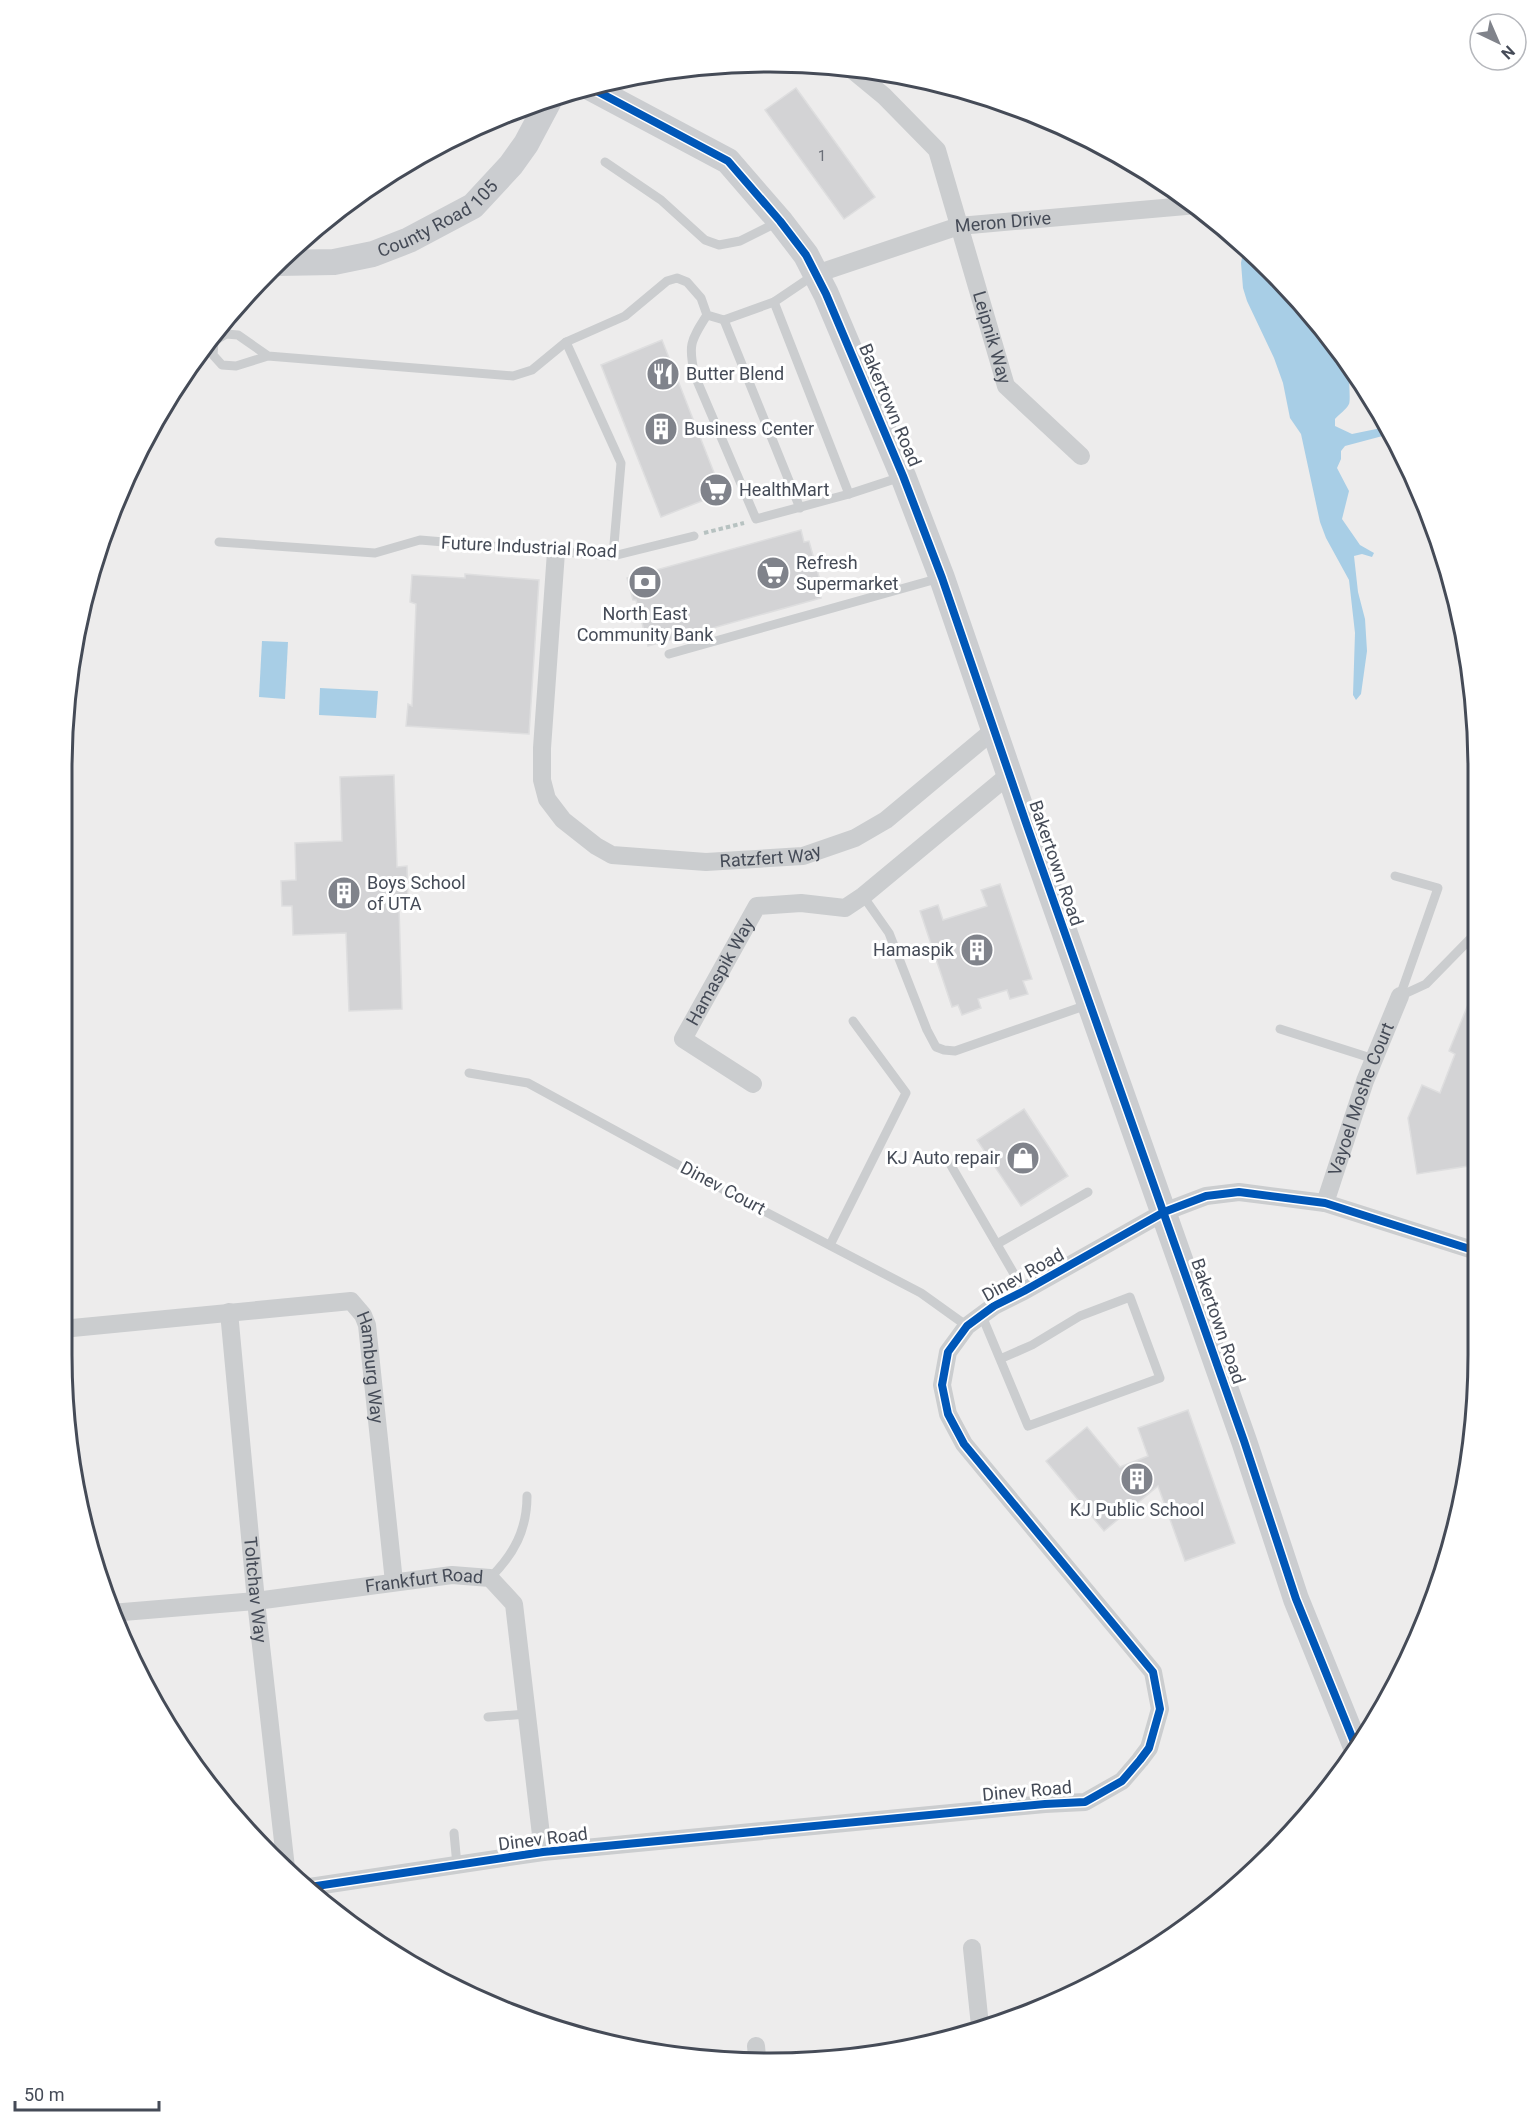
<svg xmlns="http://www.w3.org/2000/svg" width="1540" height="2125" font-family="Roboto,sans-serif">
<style>
.water{fill:#a8cee6}
.building{fill:#d3d3d5;stroke:#dededf;stroke-width:1.5}
.lines{fill:none;stroke-linecap:round;stroke-linejoin:round}
.path{stroke:#b7c2c1;stroke-width:4;stroke-dasharray:4.5 3;stroke-linecap:butt}
.lane{stroke:#cbcdcf;stroke-width:9}
.street{stroke:#cbcdcf;stroke-width:18}
.secondary{stroke:#cbcdd0;stroke-width:26}
.cycleway-casing{stroke:#fff;stroke-width:11}
.cycleway{stroke:#0057b8;stroke-width:8}
.labels{text-anchor:middle;stroke-width:6;stroke-linejoin:round;paint-order:stroke}
.number-label{font-size:15px;fill:#6b6f78}
.street-label{font-size:18px;fill:#454b57;stroke:#fff}
.poi-label{font-size:18px;fill:#454b57;stroke:#fff;text-anchor:start}
.rim{fill:none;stroke:#454b57;stroke-width:3}
</style>
<rect width="100%" height="100%" fill="#edecec"/>
<g class="water">
<path d="M1244,248L1303,303L1349,363C1348,372 1351,400 1349,404C1346,410 1339,414 1335,419V426L1352,434L1386,427L1390,434L1345,446L1341,451V459L1337,468L1349,491L1342,519L1360,545L1374,553L1372,557L1362,554L1354,556L1358,592L1365,619L1367,651L1361,694L1356,700L1353,695L1355,633L1349,580L1326,538L1320,522L1301,434L1290,418L1283,383L1274,358L1247,301L1243,288L1241,263Z"/>
<polygon points="262,641 288,642 285,699 259,697"/>
<polygon points="320,688 378,691 376,718 319,715"/>
</g>
<g class="building">
<polygon points="796,88 875,197 844,219 765,110"/>
<polygon points="662,340 722,493 661,517 601,365"/>
<polygon points="801,530 804,542 809,541 821,584 817,585 821,598 648,646 636,600 633,600 627,578"/>
<polygon points="465,574 539,580 529,734 406,726 408,704 412,706 416,604 410,602 412,575 465,578"/>
<polygon points="394,775 397,867 407,866 408,906 399,906 402,1009 349,1011 346,933 293,935 292,906 282,906 281,881 296,880 295,843 342,841 340,777"/>
<polygon points="1000,884 1032,979 1023,981 1028,994 1010,999 1007,990 978,999 981,1008 962,1015 958,1005 952,1007 920,911 938,905 943,920 987,906 981,890"/>
<polygon points="1474,990 1475,1165 1417,1174 1408,1118 1422,1085 1440,1093 1455,1054 1449,1051"/>
<polygon points="1024,1109 1068,1176 1021,1206 977,1140"/>
<polygon points="1188,1410 1235,1543 1185,1561 1158,1486 1104,1531 1046,1461 1087,1427 1120,1467 1148,1456 1138,1428"/>
</g>
<g class="lines">
<polyline class="path" points="704,533 744,523"/>
<g class="lane">
<polyline points="605,162 661,200 705,240 719,245 740,241 778,222"/>
<polyline points="774,302 849,494"/>
<path d="M707,315C690,341 688,346 695,376L756,519L849,494L901,477"/>
<polyline points="566,342 621,463 613,556"/>
<polyline points="268,356 236,366 222,365 213,355 214,341 226,334 238,335 268,356 513,376 532,370 566,342 625,316 667,281 677,278 687,282 701,298 707,315 724,320"/>
<polyline points="800,508 724,320 774,302 814,275"/>
<polyline points="219,542 375,553 420,540 613,556 694,536"/>
<polyline points="669,654 940,578"/>
<polyline points="1395,876 1438,888 1400,996"/>
<polyline points="863,896 889,933 927,1030 936,1047 944,1050 955,1051 1087,1005"/>
<polyline points="1400,996 1426,984 1474,935"/>
<polyline points="1280,1029 1374,1059"/>
<polyline points="469,1073 528,1083 739,1198 921,1293 967,1326"/>
<polyline points="949,1162 1024,1291"/>
<polyline points="997,1244 1088,1192"/>
<polyline points="830,1245 906,1093 853,1021"/>
<polyline points="982,1316 1028,1426 1160,1378 1130,1297 1080,1316 1032,1345 1000,1359"/>
<path d="M490,1578C514,1554 527,1530 527,1496"/>
<polyline points="488,1717 527,1714"/>
<polyline points="454,1833 457,1865"/>
</g>
<g class="street">
<path id="s1" d="M850,68L884,96L937,150L1006,386L1081,456"/>
<path id="s2" d="M816,274L959,226L1197,205"/>
<path id="s3" d="M556,552L542,748V780L547,799L563,820L596,846L612,855L706,862L803,856L855,838L886,820L995,729"/>
<path id="s4" d="M753,1084L683,1039L757,906L801,903L845,908L863,896L1010,774"/>
<path id="s5" d="M1325,1203L1365,1081L1400,996"/>
<path id="s6" d="M229,1312L256,1601L286,1868"/>
<path id="s7" d="M62,1329L351,1301L363,1315L367,1325L394,1582"/>
<path id="s8" d="M111,1613L256,1601L452,1575L490,1578L514,1604L543,1852"/>
<polyline points="303,1888 543,1852 1045,1804 1085,1802 1122,1781 1140,1760 1149,1748 1160,1709 1153,1672 964,1444 948,1414 942,1385 948,1352 967,1326 994,1306 1024,1291 1164,1212 1206,1196 1239,1192 1325,1203 1476,1251"/>
<polyline points="972,1948 980,2026"/>
<polyline points="756,2046 757,2057"/>
</g>
<g class="secondary">
<polyline points="591,88 728,161 780,221 806,255 826,294 903,476 942,578 1026,823 1244,1441 1296,1599 1356,1747"/>
<path id="s9" d="M277,263L334,262L373,254L409,240L473,206L511,165L526,144L551,97"/>
</g>
<g class="cycleway-casing">
<g id="cycleway">
<polyline points="591,88 728,161 780,221 806,255 826,294 903,476 942,578 1026,823 1244,1441 1296,1599 1356,1747"/>
<polyline points="303,1888 543,1852 1045,1804 1085,1802 1122,1781 1140,1760 1149,1748 1160,1709 1153,1672 964,1444 948,1414 942,1385 948,1352 967,1326 994,1306 1024,1291 1164,1212 1206,1196 1239,1192 1325,1203 1476,1251"/>
</g>
</g>
<use href="#cycleway" class="cycleway"/>
</g>
<defs>
<g id="restaurant-disc" transform="scale(1.725)"><circle r="9.5" fill="#80838b" stroke="#fff"/><path d="M-5-6h1v4h1v-4h1v4h1v-4h1v5L-1.5 .5V6h-2V.5L-5-1ZM5-6V6H3V1.5H1.5Q1.5-4 5-6Z" fill="#fff"/></g>
<g id="building-disc" transform="scale(1.725)"><circle r="9.5" fill="#80838b" stroke="#fff"/><path d="M-4-6H4V6H1V3H-1V6H-4ZM-2.5-4.3h1.7v1.8h-1.7ZM.8-4.3h1.7v1.8H.8ZM-2.5-1h1.7V.8h-1.7ZM.8-1h1.7V.8H.8Z" fill="#fff"/></g>
<g id="supermarket-disc" transform="scale(1.725)"><circle r="9.5" fill="#80838b" stroke="#fff"/><path d="M-6-5.5h2.5l.6 2H6L4.5 2H-2.5L-4.4-4H-6ZM-1.5 3.2a1.3 1.3 0 1 0 .1 0ZM3 3.2a1.3 1.3 0 1 0 .1 0Z" fill="#fff"/></g>
<g id="bank-disc" transform="scale(1.725)"><circle r="9.5" fill="#80838b" stroke="#fff"/><path d="M-6-4H6V4H-6ZM0-2.3a2.3 2.3 0 1 0 0 4.6a2.3 2.3 0 1 0 0-4.6Z" fill="#fff"/></g>
<g id="shop-disc" transform="scale(1.725)"><circle r="9.5" fill="#80838b" stroke="#fff"/><path d="M-5-2.5h2.3a2.7 3.5 0 0 1 5.4 0H5L5.5 6h-11ZM-1.5-2.5h3a1.5 2.3 0 0 0-3 0Z" fill="#fff"/></g>
</defs>
<g fill-rule="evenodd">
<use href="#restaurant-disc" x="663" y="374"/>
<use href="#building-disc" x="661" y="429"/>
<use href="#supermarket-disc" x="716" y="490"/>
<use href="#supermarket-disc" x="773" y="573"/>
<use href="#bank-disc" x="645" y="582"/>
<use href="#building-disc" x="344" y="893"/>
<use href="#building-disc" x="977" y="950"/>
<use href="#shop-disc" x="1023" y="1158"/>
<use href="#building-disc" x="1137" y="1479"/>
</g>
<g class="labels">
<g class="number-label">
<text x="822" y="161">1</text>
</g>
<g class="street-label">
<text dy="6" stroke="none"><textPath href="#s9" startOffset="171">County Road 105</textPath></text>
<text dy="6" stroke="none"><textPath href="#s2" startOffset="195">Meron Drive</textPath></text>
<text dy="6" stroke="none"><textPath href="#s1" startOffset="315">Leipnik Way</textPath></text>
<text transform="translate(890 405) rotate(67)" y="6">Bakertown Road</text>
<text transform="translate(529 547) rotate(3)" y="6">Future Industrial Road</text>
<text dy="6" stroke="none"><textPath href="#s3" startOffset="494">Ratzfert Way</textPath></text>
<text transform="translate(1056 863) rotate(71)" y="6">Bakertown Road</text>
<text dy="6" stroke="none"><textPath href="#s4" startOffset="160">Hamaspik Way</textPath></text>
<text dy="6" stroke="none"><textPath href="#s5" startOffset="110">Vayoel Moshe Court</textPath></text>
<text transform="translate(723 1188) rotate(28)" y="6">Dinev Court</text>
<text transform="translate(1023 1275) rotate(-29)" y="6">Dinev Road</text>
<text transform="translate(1218 1321) rotate(71)" y="6">Bakertown Road</text>
<text dy="6" stroke="none"><textPath href="#s7" startOffset="362">Hamburg Way</textPath></text>
<text dy="6" stroke="none"><textPath href="#s8" startOffset="315">Frankfurt Road</textPath></text>
<text dy="6" stroke="none"><textPath href="#s6" startOffset="279">Toltchav Way</textPath></text>
<text transform="translate(1027 1791) rotate(-5)" y="6">Dinev Road</text>
<text transform="translate(543 1839) rotate(-7)" y="6">Dinev Road</text>
</g>
<g class="poi-label">
<text x="686" y="380">Butter Blend</text>
<text x="684" y="435">Business Center</text>
<text x="739" y="496">HealthMart</text>
<text x="796" y="569">Refresh<tspan x="796" dy="21">Supermarket</tspan></text>
<text x="645" y="620" text-anchor="middle">North East<tspan x="645" dy="21">Community Bank</tspan></text>
<text x="367" y="889">Boys School<tspan x="367" dy="21">of UTA</tspan></text>
<text x="954" y="956" text-anchor="end">Hamaspik</text>
<text x="1000" y="1164" text-anchor="end">KJ Auto repair</text>
<text x="1137" y="1516" text-anchor="middle">KJ Public School</text>
</g>
</g>
<path d="M0 0H1540V2125H0ZM770 72H770A698 698 0 0 1 1468 770V1355A698 698 0 0 1 770 2053H770A698 698 0 0 1 72 1355V770A698 698 0 0 1 770 72Z" fill="#fff" fill-rule="evenodd"/>
<path class="rim" d="M770 72H770A698 698 0 0 1 1468 770V1355A698 698 0 0 1 770 2053H770A698 698 0 0 1 72 1355V770A698 698 0 0 1 770 72Z"/>
<g transform="translate(1498 42) rotate(136)"><circle r="28" fill="#ffffff" stroke="#b5b7bc" stroke-width="1.5"/>
<path d="M0-4.5L10 22L0 15L-10 22Z" fill="#80838b"/>
<text y="-9" font-size="16" font-weight="bold" text-anchor="middle" fill="#454b57">N</text>
</g>
<path d="M15 2101v9h144v-9" fill="none" stroke="#454b57" stroke-width="3"/>
<text x="24" y="2101" font-size="18" fill="#454b57" stroke="#ffffff" stroke-width="4.5" paint-order="stroke">50 m</text>
</svg>
